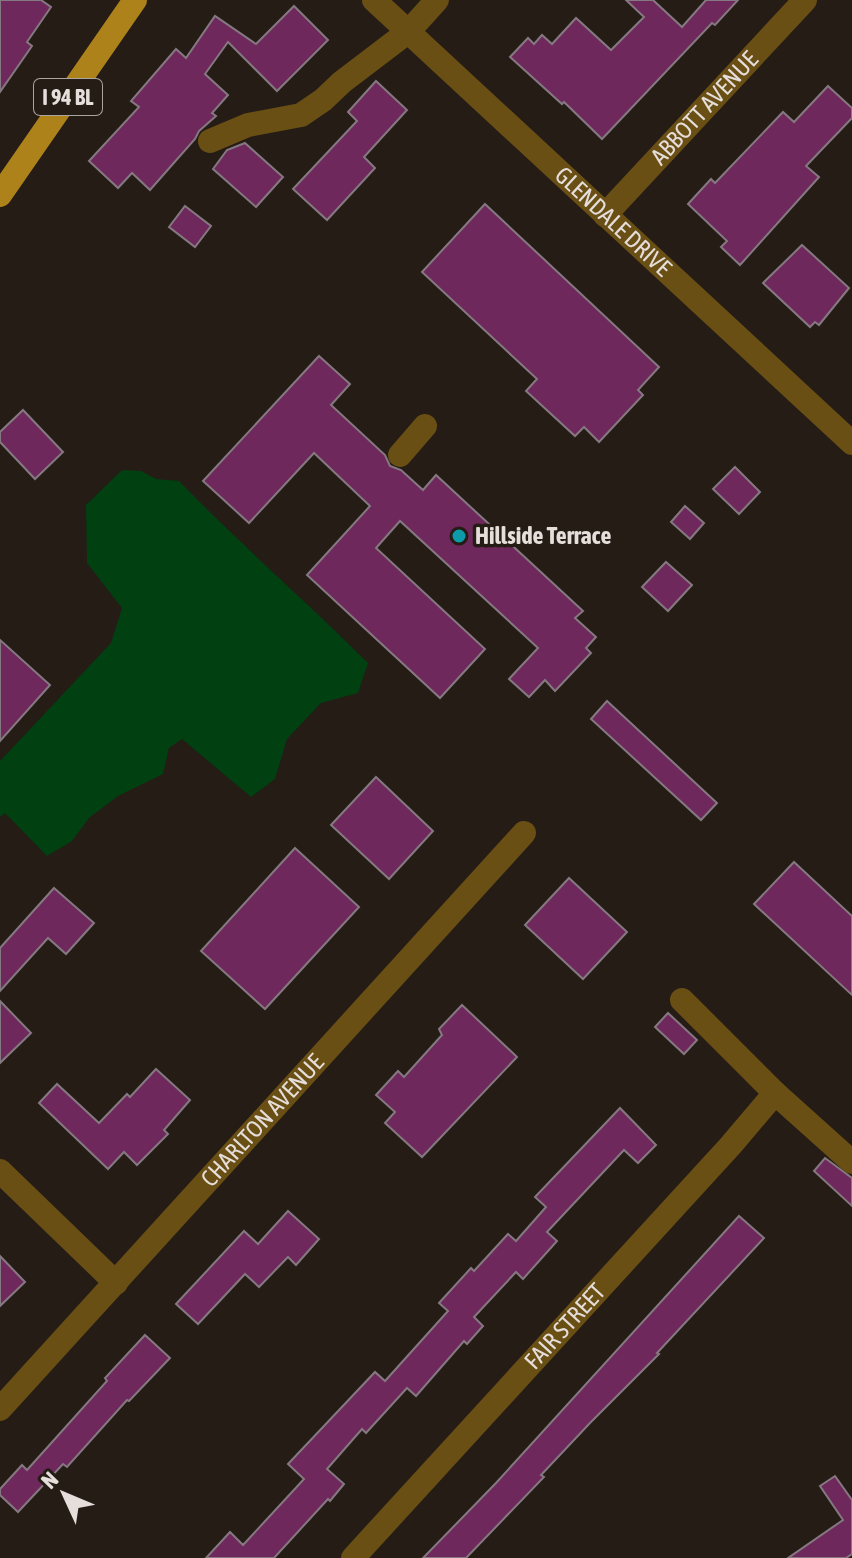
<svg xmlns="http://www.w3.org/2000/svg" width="852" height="1558" font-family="'Asap Condensed',sans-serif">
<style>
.green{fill:#014010}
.building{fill:#6f285c;stroke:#857981;stroke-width:2}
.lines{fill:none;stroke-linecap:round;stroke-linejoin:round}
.street{stroke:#6a4f15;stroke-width:24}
.primary{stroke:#ae821a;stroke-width:24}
.culture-dot{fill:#0f9aa8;stroke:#251c16;stroke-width:3}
.labels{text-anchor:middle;stroke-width:7;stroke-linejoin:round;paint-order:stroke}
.shield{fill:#251c16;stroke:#aba49f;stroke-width:2}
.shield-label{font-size:22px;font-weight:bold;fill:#e5deda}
.street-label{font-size:24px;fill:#e5deda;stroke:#251c16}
.poi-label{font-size:24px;font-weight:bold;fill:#e5deda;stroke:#251c16;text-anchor:start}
</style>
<rect width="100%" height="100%" fill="#251c16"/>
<path class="green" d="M122,470L141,471L156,479L179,481C240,544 306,601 368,663L358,693L321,703L287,739L275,779L251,797L182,739L169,748L163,774L118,796L89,818L72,841L47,856L5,813L0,817V761L111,643L122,608L87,563L86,505Z"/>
<g class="building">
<polygon points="0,0 41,0 51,7 27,42 32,46 0,92"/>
<polygon points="626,0 653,0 682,27 706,0 738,0 715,25 712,23 602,139 564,102 562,104 510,57 528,38 534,44 542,35 552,44 576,18 611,50 644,17"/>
<polygon points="294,6 328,40 277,91 228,42 205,74 228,95 212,113 216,116 199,131 195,139 150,190 132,173 118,188 89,161 139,107 131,101 176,49 186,58 215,16 256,44"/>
<polygon points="376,81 407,110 364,157 375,168 327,220 293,189 357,121 348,112"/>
<polygon points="828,86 852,108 852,118 806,166 819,177 740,265 721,247 727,241 688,204 711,179 715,183 783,112 794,122"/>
<polygon points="245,143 283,177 256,207 213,169 227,150"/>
<polygon points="485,204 659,367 638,390 643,395 599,442 584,427 575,436 526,391 537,379 422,272"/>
<polygon points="185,206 211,226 195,247 169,227"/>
<polygon points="802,245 849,288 819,325 815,322 810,327 763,283"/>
<polygon points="319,356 350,384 331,405 385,455 390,466 401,470 423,490 436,475 583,611 575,618 596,637 586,648 591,653 555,691 545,680 529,697 509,679 538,648 400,521 376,548 485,649 440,698 307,575 370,506 314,453 249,523 203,481"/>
<polygon points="23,410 63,452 35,479 0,442 0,432"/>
<polygon points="735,467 760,492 739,514 713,489"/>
<polygon points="685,506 704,523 690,539 671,522"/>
<polygon points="666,562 692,585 668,611 642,587"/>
<polygon points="0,640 50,685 0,741"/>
<polygon points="607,701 717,803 701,820 591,719"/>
<polygon points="376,777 433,831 389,879 331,825"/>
<polygon points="295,848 359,907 265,1009 201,951"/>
<polygon points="794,862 852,916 852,995 754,904"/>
<polygon points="569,878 627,932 583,979 525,925"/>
<polygon points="54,888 94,923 66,954 48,938 0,991 0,948"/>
<polygon points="0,1001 31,1033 0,1063"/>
<polygon points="462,1005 517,1057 422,1157 385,1123 395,1112 376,1095 398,1071 404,1077 442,1035 439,1029"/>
<polygon points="668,1013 697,1040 684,1054 655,1027"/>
<polygon points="156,1069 190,1100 164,1130 168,1134 137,1165 124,1152 108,1169 39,1103 57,1084 99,1123 127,1094 130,1097"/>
<polygon points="620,1108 656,1145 638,1163 624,1150 547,1232 557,1241 523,1279 516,1272 474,1317 483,1326 467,1344 464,1341 416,1396 407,1388 366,1433 362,1429 327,1469 344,1484 330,1501 328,1499 274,1558 206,1558 230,1532 243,1545 304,1479 288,1464 375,1372 385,1381 448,1311 439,1303 471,1268 474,1271 508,1234 516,1241 546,1207 535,1197"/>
<polygon points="825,1158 852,1178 852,1206 814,1171"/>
<polygon points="288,1211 319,1239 296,1265 288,1257 259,1287 245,1274 198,1324 176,1304 244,1231 258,1244"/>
<polygon points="739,1216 764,1238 657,1353 659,1354 590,1423 541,1475 544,1477 466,1558 423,1558 496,1483"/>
<polygon points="0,1256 25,1282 0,1306"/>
<polygon points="145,1335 170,1358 129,1401 127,1400 67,1467 63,1464 18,1512 0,1495 0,1489 22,1465 27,1470 107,1381 105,1378"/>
<polygon points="835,1476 852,1500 852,1554 846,1558 788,1558 843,1520 820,1486"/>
</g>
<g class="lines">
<g class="street">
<path id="s1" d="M374,0L852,443"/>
<polyline points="210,141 248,125 301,115 323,100 342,82 409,31 437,0"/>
<path id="s2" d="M605,215L805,0"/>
<polyline points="400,455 425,426"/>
<polyline points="682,1000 775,1093 852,1162"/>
<polyline points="0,1171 116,1283"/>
<path id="s3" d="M0,1409L524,833"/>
<path id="s4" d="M353,1558L731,1145L775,1093"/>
</g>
<polyline class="primary" points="0,195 135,0"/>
</g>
<circle class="culture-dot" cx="459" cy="536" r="8"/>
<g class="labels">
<rect class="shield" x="34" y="79" width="68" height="36" rx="6"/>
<g class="shield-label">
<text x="68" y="105">I 94 BL</text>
</g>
<g class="street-label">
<text dy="8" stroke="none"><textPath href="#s2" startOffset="146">ABBOTT AVENUE</textPath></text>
<text dy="8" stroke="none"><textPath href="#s1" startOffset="326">GLENDALE DRIVE</textPath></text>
<text dy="8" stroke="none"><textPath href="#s3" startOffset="390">CHARLTON AVENUE</textPath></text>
<text dy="8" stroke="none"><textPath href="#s4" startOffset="314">FAIR STREET</textPath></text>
</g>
<g class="poi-label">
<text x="475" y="544">Hillside Terrace</text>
</g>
</g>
<g transform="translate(64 1494) rotate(314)" stroke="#251c16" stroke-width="6" paint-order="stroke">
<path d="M0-6L14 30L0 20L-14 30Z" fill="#e5deda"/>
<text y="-12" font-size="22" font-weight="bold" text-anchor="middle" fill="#e5deda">N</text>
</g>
</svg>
